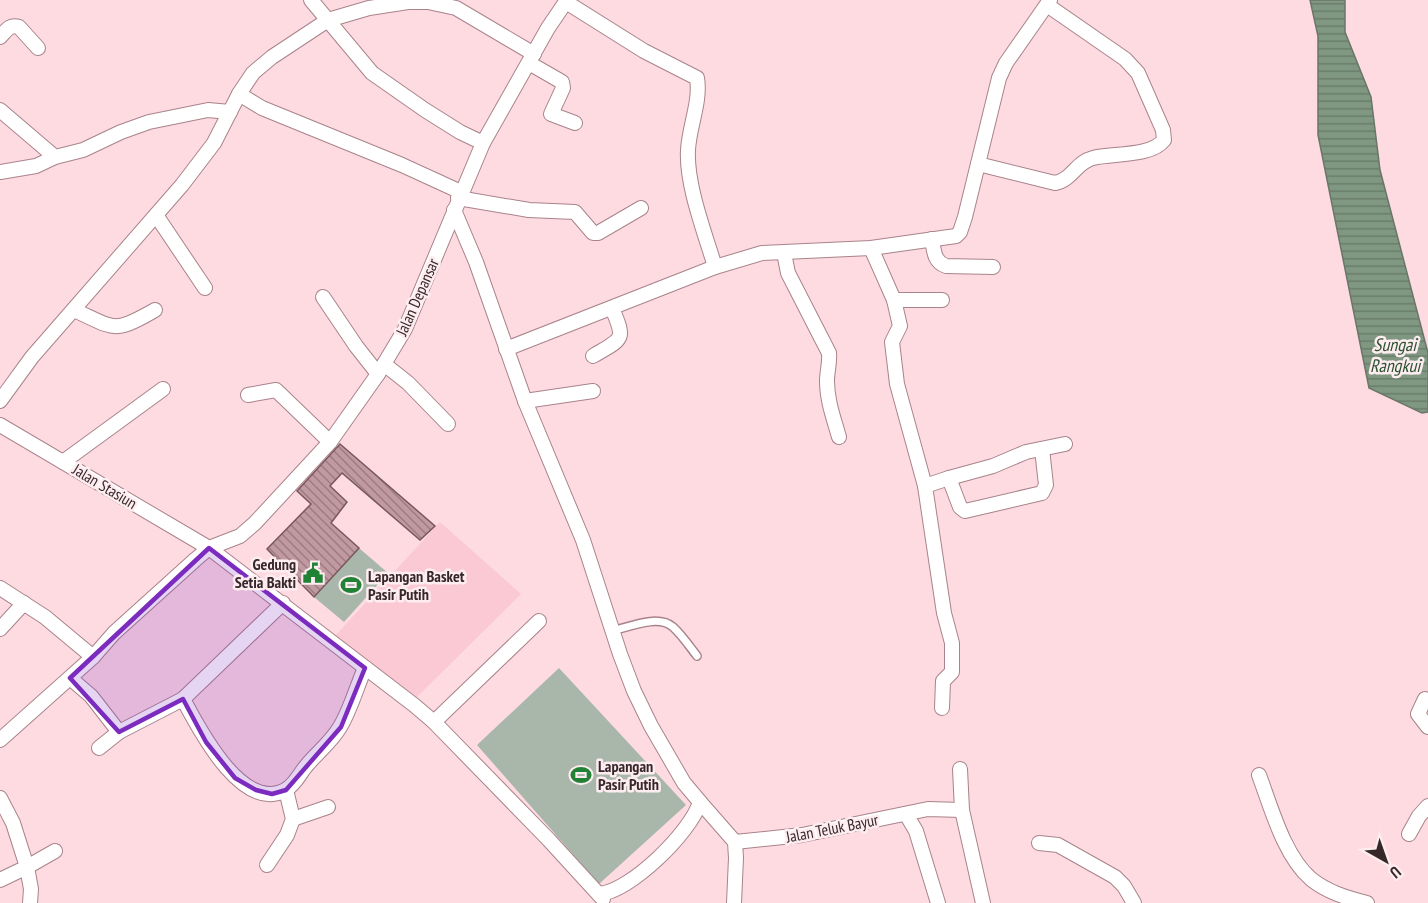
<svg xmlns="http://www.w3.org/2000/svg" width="1428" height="903" font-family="'PT Sans Narrow',sans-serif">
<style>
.built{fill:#fbc9d3}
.park{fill:#a8b7a9}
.water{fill:url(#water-rules);stroke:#6a7668;stroke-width:1.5}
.building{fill:url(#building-back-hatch);stroke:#7a575e;stroke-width:1.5}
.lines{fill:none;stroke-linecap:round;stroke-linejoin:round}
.service-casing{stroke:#a9838b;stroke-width:10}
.minor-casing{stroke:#a9838b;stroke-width:16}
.service{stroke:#fff;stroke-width:7}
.minor{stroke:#fff;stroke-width:14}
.marked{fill:#7b2cbf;fill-opacity:0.2;stroke:#7b2cbf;stroke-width:4.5;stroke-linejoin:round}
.labels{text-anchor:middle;stroke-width:5;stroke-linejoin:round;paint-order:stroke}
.street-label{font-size:16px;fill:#36272a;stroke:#feedf0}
.poi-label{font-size:16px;font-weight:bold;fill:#36272a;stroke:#feedf0;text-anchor:start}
.water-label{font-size:18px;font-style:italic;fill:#2c5331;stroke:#feedf0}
</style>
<defs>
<pattern id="water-rules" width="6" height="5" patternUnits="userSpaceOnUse" patternTransform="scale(1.5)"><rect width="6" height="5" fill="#809882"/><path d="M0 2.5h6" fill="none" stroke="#6a7c6b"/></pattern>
<pattern id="building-back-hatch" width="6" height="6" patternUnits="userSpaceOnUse" patternTransform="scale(1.5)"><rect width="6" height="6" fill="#c099a1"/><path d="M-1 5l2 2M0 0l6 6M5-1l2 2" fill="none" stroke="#9d7d83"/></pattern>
</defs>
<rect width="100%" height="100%" fill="#fddbe1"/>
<polygon class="built" points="440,522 521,594 417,697 335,636"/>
<g class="park">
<polygon points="359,548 388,573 344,622 314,597"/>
<polygon points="559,668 686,805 599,884 477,745"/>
</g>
<polygon class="water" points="1310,0 1345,0 1345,32 1371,97 1380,170 1428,353 1428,412 1422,413 1369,388 1318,135 1318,36"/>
<polygon class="building" points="340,444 435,526 420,540 342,473 330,486 347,502 331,523 359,548 314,597 267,549 311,504 297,491"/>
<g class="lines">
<g class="service-casing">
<path id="service" d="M612,631C629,627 658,614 673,627C682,635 690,647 697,656"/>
</g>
<g class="minor-casing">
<g id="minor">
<polyline points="311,0 372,73 425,110 460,132 483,143"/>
<path d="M566,2L644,51L697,78C701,101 689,127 688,150C686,185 705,233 715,267"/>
<path d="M0,37C6,31 9,24 19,27L38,48"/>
<polyline points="529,63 562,82 563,88 551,114 575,123"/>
<polyline points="239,94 262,108 402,165 461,192"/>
<polyline points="0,110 55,157"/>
<path d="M978,164L1055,183C1072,180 1076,162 1093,158C1112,153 1151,157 1164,140L1163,130L1138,73L1125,59L1047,5"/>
<polyline points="0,172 36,166 55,157 83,150 121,132 149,122 208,110 230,112"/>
<polyline points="458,198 529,210 575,212 593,233 598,233 641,208"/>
<path d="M454,210L476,262L525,401L583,540L620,654L634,691L651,726L684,783L700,802C691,832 630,892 599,894"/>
<polyline points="156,215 205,288"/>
<path d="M932,239C934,251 934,262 946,266L993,267"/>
<polyline points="871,248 894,300 900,326 892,342 897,384 925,486 944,613 952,643 952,672 943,681 942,708"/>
<path d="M784,253L788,273L829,353C830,363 827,371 827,381C827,401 834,419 839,437"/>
<polyline points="323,297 356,346 378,374"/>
<polyline points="894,300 942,300"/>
<path d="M74,310C116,329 113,334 155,310"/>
<polyline points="506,349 715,267 762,253 871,248 956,236 960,232 965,217 999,78 1006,63 1050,0"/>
<path d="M593,356C623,338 626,341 612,308"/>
<polyline points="384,364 408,383 448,424"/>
<polyline points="248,395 276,390 330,442"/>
<polyline points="0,401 32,357 182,185 214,143 239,94 253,73 272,57 328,20 369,8 408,2 428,2 456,8 534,54"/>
<polyline points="525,401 593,391"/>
<polyline points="0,425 209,548 414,705 434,722 549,840 603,899"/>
<polyline points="63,462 163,389"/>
<polyline points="949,478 960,507 965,511 1042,493 1046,485 1042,449"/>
<polyline points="925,486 949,478 993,466 1026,452 1065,444"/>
<polyline points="0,588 45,617 93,657"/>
<polyline points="0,629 24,603"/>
<polyline points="70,678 91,696 119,732"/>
<path d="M183,699C198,727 243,816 287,789C296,783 300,773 307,765C318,752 332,741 340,727C350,711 357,686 365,668"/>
<polyline points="1425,699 1418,714 1428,727"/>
<polyline points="434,722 539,621"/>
<polyline points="0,740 93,657 114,633 196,559 209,548 240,536 255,523 330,442 378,374 405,329 483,143 548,28 567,0"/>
<polyline points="99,748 119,732 183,699 283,603"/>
<polyline points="960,769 962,810 983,903"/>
<path d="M1259,775C1271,807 1284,856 1311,879C1327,892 1347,898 1367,903"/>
<polyline points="0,798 13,823 27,867 0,880"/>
<polyline points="700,802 735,842 736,858 734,903"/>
<polyline points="906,814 916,831 938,903"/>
<polyline points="293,819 328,807"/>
<polyline points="1409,834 1419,816 1428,806"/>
<polyline points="735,842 802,835 928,809 962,810"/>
<polyline points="1039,843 1058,845 1115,877 1124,886 1134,903"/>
<polyline points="267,865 287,835 293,819 286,790"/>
<polyline points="30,903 31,889 27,867 55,851"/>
</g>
</g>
<use href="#service" class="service"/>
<use href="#minor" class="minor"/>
</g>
<path class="marked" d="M209,548L365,668L341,727L286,790L272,794L256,790L235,778L206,742L183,699L119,732L70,678Z"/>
<defs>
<g id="civic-bare" transform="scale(1.62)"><path d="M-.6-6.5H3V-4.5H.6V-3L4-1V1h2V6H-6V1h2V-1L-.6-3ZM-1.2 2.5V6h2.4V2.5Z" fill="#208235" stroke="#feedf0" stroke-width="2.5" paint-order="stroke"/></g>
<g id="stadium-bare" transform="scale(1.62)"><path d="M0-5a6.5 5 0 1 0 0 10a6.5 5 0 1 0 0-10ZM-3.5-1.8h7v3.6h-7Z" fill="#208235" stroke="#feedf0" stroke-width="2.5" paint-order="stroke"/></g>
</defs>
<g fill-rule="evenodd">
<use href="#civic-bare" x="313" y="573"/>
<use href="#stadium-bare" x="351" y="585"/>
<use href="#stadium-bare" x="581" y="775"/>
</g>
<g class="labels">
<g class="street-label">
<text transform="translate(417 297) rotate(-66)" y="6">Jalan Depansar</text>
<text transform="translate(105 486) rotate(31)" y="6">Jalan Stasiun</text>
<text transform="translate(832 828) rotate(-11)" y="6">Jalan Teluk Bayur</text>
</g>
<g class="poi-label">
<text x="296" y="570" text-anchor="end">Gedung<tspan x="296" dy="18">Setia Bakti</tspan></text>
<text x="368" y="582">Lapangan Basket<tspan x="368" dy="18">Pasir Putih</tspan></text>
<text x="598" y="772">Lapangan<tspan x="598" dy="18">Pasir Putih</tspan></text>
</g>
<g class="water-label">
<text x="1395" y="351">Sungai<tspan x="1395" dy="21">Rangkui</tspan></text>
</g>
</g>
<g transform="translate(1386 861) rotate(140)" stroke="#feedf0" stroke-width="4.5" paint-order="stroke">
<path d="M0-4.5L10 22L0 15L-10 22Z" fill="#36272a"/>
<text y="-9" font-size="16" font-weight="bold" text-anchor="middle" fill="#36272a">U</text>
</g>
</svg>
